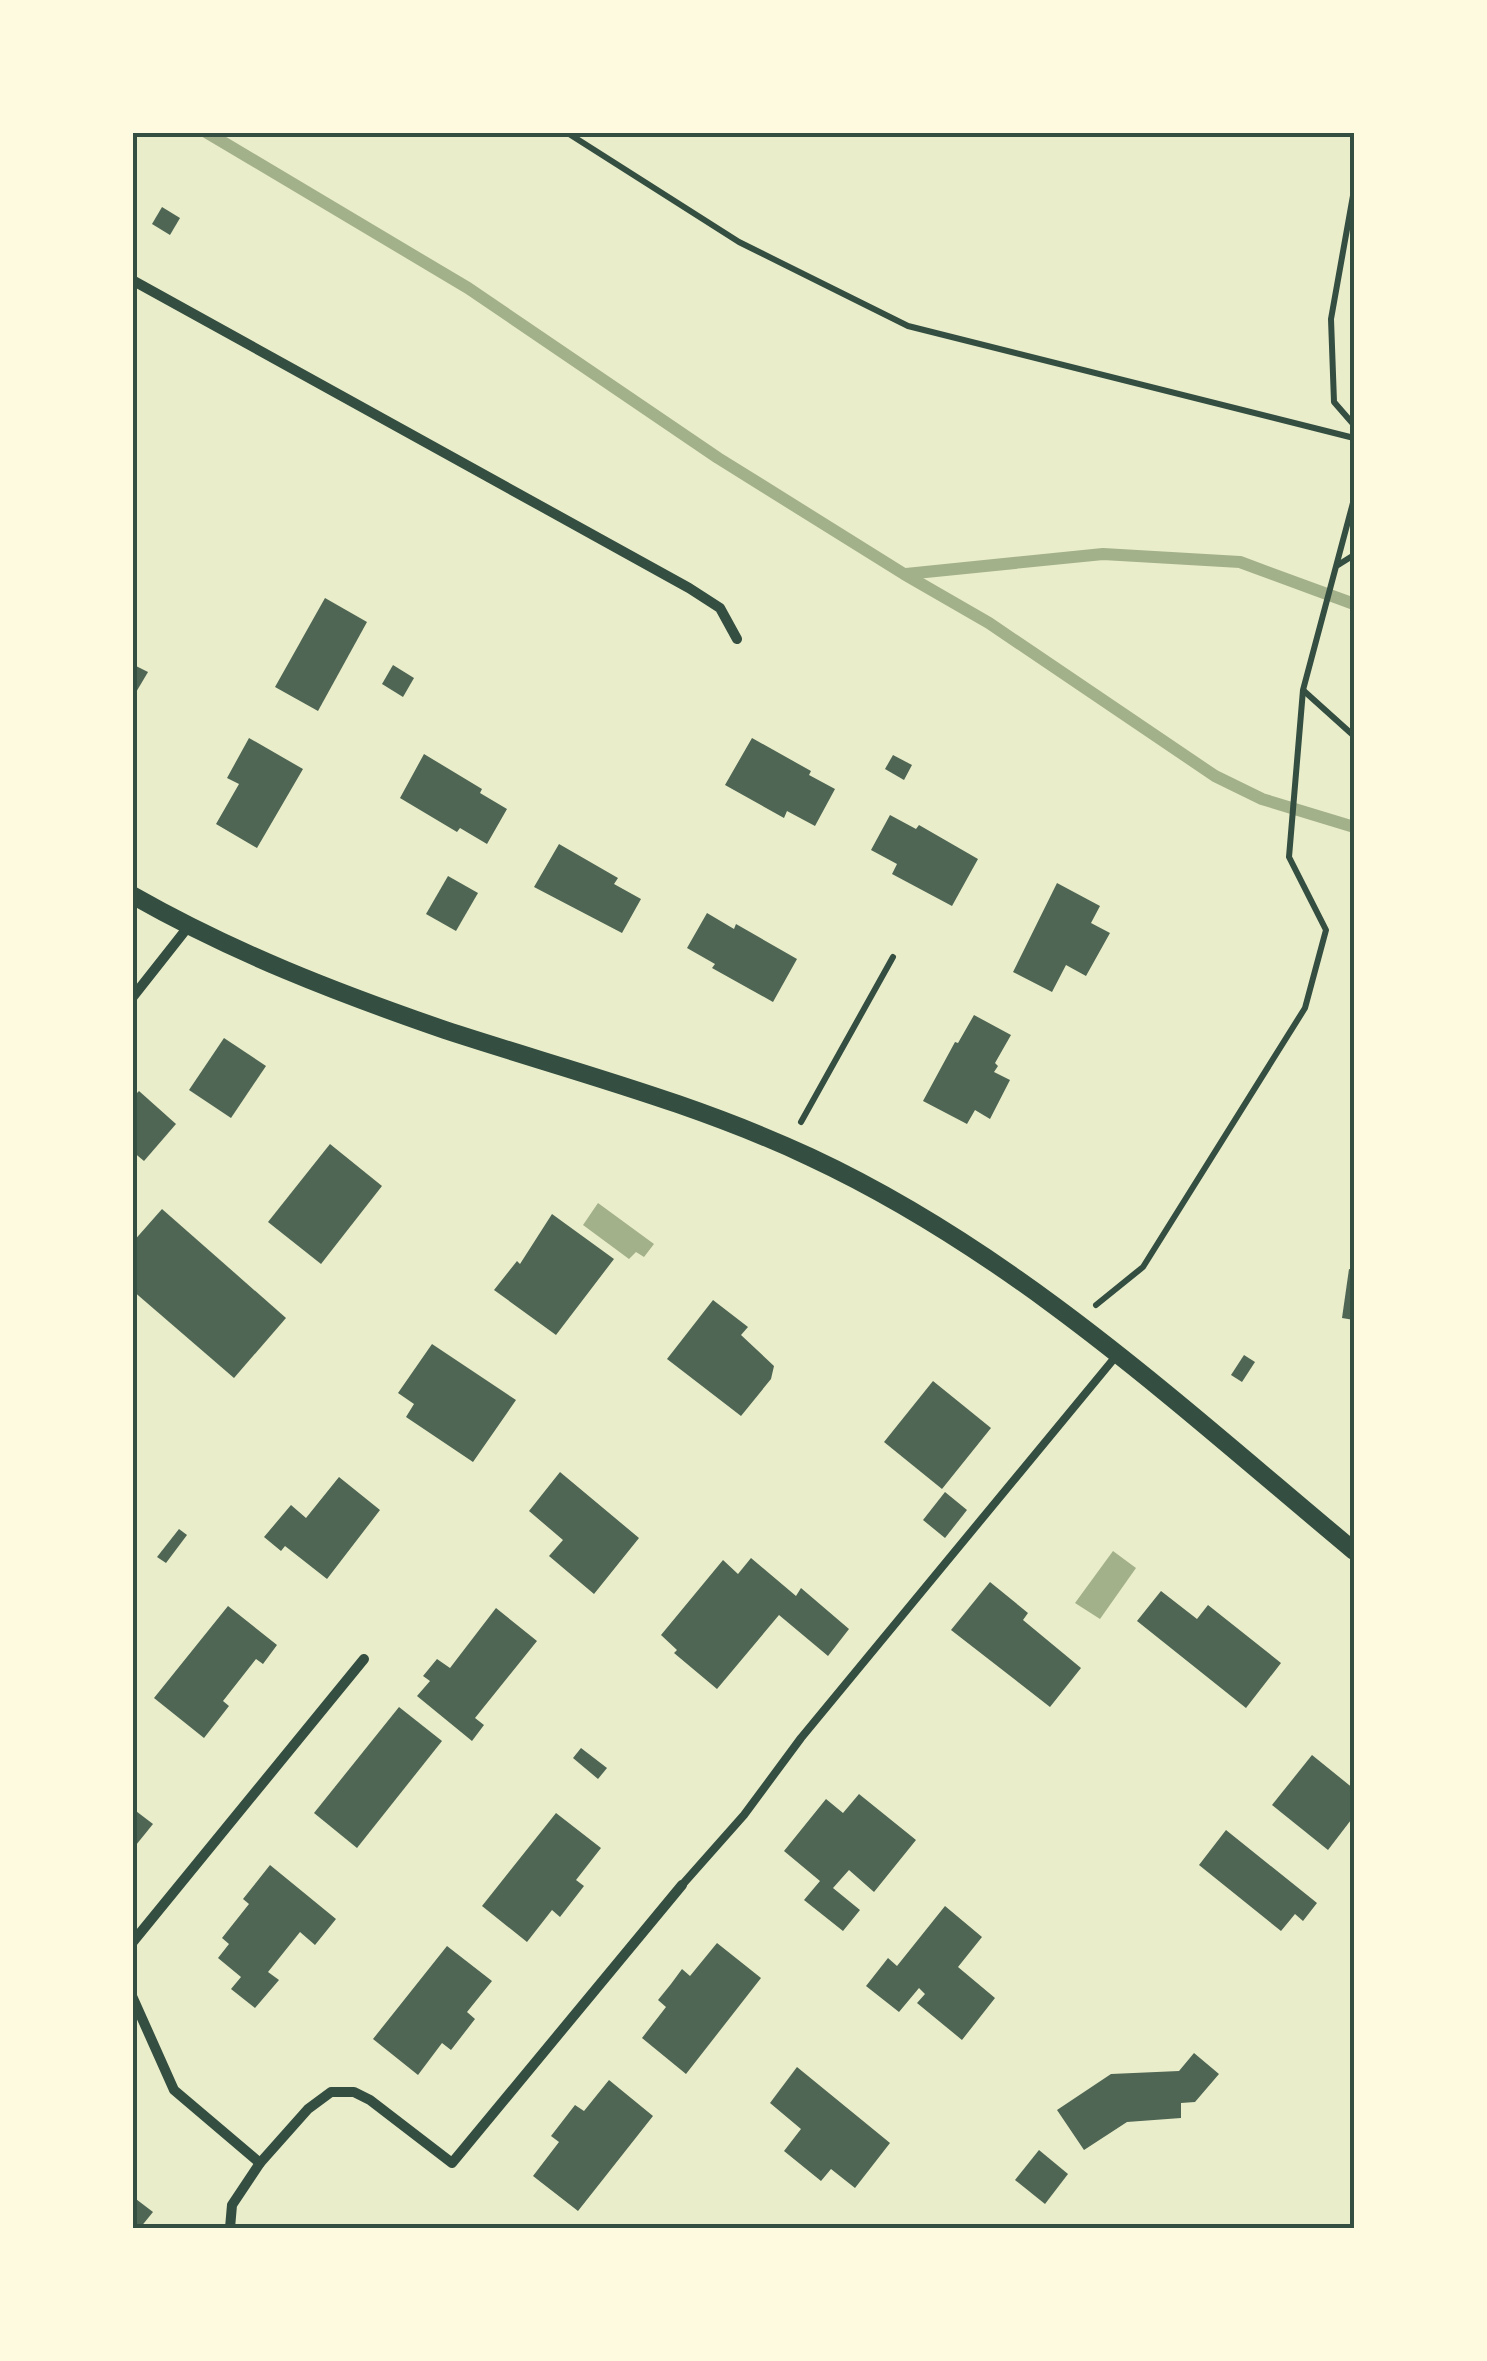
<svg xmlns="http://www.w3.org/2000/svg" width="1487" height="2361" font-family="Inter,sans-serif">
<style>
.water{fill:#a3b18a}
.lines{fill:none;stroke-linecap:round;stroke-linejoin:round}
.stream{stroke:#a3b18a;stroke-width:12}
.building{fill:#4f6655}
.path{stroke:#344e41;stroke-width:6}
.service{stroke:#344e41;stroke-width:8}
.minor{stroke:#344e41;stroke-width:10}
.tertiary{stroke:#344e41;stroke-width:18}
.neatline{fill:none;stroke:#344e41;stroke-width:4}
</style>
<rect width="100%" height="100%" fill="#e9edc9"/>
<g class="water">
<polygon points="598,1203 654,1244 644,1257 636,1252 629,1259 583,1225"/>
<polygon points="1113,1551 1136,1568 1100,1619 1075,1603"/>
</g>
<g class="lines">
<g class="stream">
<polyline points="206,132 468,288 718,458 904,574 989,623 1215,776 1262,799 1354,827"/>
<polyline points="906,574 1103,554 1240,562 1354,604"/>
</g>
</g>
<g class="building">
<polygon points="162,207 180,218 170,235 152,224"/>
<polygon points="325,598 367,622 318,711 275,687"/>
<polygon points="132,664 148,672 132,699"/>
<polygon points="393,665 414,678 403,697 382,684"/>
<polygon points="249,738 303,769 257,848 216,824 239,784 227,778"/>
<polygon points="752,738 811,771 809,775 835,789 815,826 787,811 784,818 725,785"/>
<polygon points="424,754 482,789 480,793 507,809 487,844 460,828 457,832 400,798"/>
<polygon points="893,755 912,765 904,780 885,769"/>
<polygon points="890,815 916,829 919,825 978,859 952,906 892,874 897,864 871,850"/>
<polygon points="559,844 618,878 614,884 641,899 622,933 534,887"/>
<polygon points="448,876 478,893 456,931 426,914"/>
<polygon points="1057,883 1100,906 1091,923 1110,933 1086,976 1066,965 1052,992 1013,972"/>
<polygon points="707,913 734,929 736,924 797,959 773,1002 712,968 715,964 687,948"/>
<polygon points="974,1015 1011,1035 995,1063 998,1066 994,1072 1010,1080 990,1119 975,1110 967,1124 923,1101 955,1042 958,1043"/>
<polygon points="224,1038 266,1066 231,1118 189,1090"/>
<polygon points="139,1091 176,1124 144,1161 132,1151 132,1098"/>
<polygon points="330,1144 382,1186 321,1264 268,1222"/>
<polygon points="162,1209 286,1318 234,1378 132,1290 132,1243"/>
<polygon points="552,1214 614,1259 556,1335 494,1290 517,1261 520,1264"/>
<polygon points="1349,1269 1354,1270 1354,1320 1342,1318"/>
<polygon points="713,1300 748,1327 741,1335 774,1366 771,1379 741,1416 667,1359"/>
<polygon points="432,1344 516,1400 473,1462 406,1417 414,1404 398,1393"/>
<polygon points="1244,1355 1255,1362 1242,1382 1231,1375"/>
<polygon points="933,1381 991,1428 942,1489 884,1442"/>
<polygon points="560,1472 639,1538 594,1594 549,1556 563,1540 529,1511"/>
<polygon points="339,1477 380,1510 327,1579 285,1546 281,1551 264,1537 291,1505 306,1518"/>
<polygon points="945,1492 967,1510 945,1538 923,1520"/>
<polygon points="179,1529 187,1535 166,1563 157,1557"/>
<polygon points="751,1558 796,1596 801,1588 849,1629 828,1656 779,1615 717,1689 674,1653 677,1650 661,1635 723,1560 738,1574"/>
<polygon points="990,1582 1028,1613 1023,1620 1081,1668 1050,1707 951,1630"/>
<polygon points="1161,1591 1197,1619 1208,1605 1281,1663 1246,1708 1137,1621"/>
<polygon points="228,1606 277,1645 263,1664 256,1659 223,1701 229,1706 204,1738 154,1698"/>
<polygon points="496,1608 537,1641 475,1718 484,1725 472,1741 417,1696 430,1681 423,1676 437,1659 450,1668"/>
<polygon points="399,1707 442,1741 357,1848 314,1813"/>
<polygon points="581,1748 607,1768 598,1779 573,1758"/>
<polygon points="1312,1755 1354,1789 1354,1816 1328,1850 1272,1805"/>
<polygon points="859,1794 916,1840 874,1892 849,1870 833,1888 860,1910 843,1931 804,1900 820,1881 784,1851 826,1799 843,1813"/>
<polygon points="132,1808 153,1824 132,1850"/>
<polygon points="556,1813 601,1848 576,1880 584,1886 560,1917 552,1910 527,1942 482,1906"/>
<polygon points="1226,1830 1317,1903 1303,1921 1295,1914 1281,1931 1199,1865"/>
<polygon points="270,1865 336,1919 315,1945 300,1932 268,1972 279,1980 255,2008 231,1989 241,1977 218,1958 229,1944 222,1938 249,1904 243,1899"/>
<polygon points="945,1906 982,1937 958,1967 995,1998 962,2040 917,2003 925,1994 919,1988 899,2012 866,1986 888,1958 897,1966"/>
<polygon points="717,1943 761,1978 686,2074 642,2038 666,2007 658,2000 671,1984 682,1969 690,1976"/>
<polygon points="447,1946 492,1981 467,2012 475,2019 451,2050 442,2043 418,2075 373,2039"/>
<polygon points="1194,2053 1219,2074 1195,2102 1181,2103 1181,2118 1127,2122 1084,2150 1057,2110 1111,2074 1179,2071"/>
<polygon points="797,2067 890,2143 855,2188 831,2169 821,2181 784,2151 801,2129 770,2103"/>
<polygon points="609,2080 653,2116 578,2211 533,2176 559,2142 551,2136 575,2105 584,2111"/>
<polygon points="1039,2150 1068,2174 1045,2204 1015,2180"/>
<polygon points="132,2196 153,2212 140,2228 132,2228"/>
</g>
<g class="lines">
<g class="path">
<polyline points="566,132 739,242 908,326 1354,438"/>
<polyline points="1354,190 1331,319 1334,402 1354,425"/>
<polyline points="1338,565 1354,555"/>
<polyline points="1304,691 1354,736"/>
<polyline points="801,1122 893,957"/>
<polyline points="1096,1305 1143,1267 1305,1008 1326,930 1289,857 1303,690 1354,499"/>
</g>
<polyline class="service" points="682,1885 744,1815 801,1738 1117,1355"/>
<g class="minor">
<polyline points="132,280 689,588 720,608 737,639"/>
<polyline points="132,998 188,927"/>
<polyline points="132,1943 364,1659"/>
<polyline points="132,1996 174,2090 260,2163"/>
<polyline points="230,2228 232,2205 260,2163 308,2109 331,2092 354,2092 370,2100 452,2163 682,1885"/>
</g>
<path class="tertiary" d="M132,895C234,953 335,992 445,1030C567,1070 693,1102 810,1157C1016,1253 1181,1407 1354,1551"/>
</g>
<rect width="1487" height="2361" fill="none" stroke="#fefae0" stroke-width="270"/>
<rect x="135" y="135" width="1217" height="2091" class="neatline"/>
</svg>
